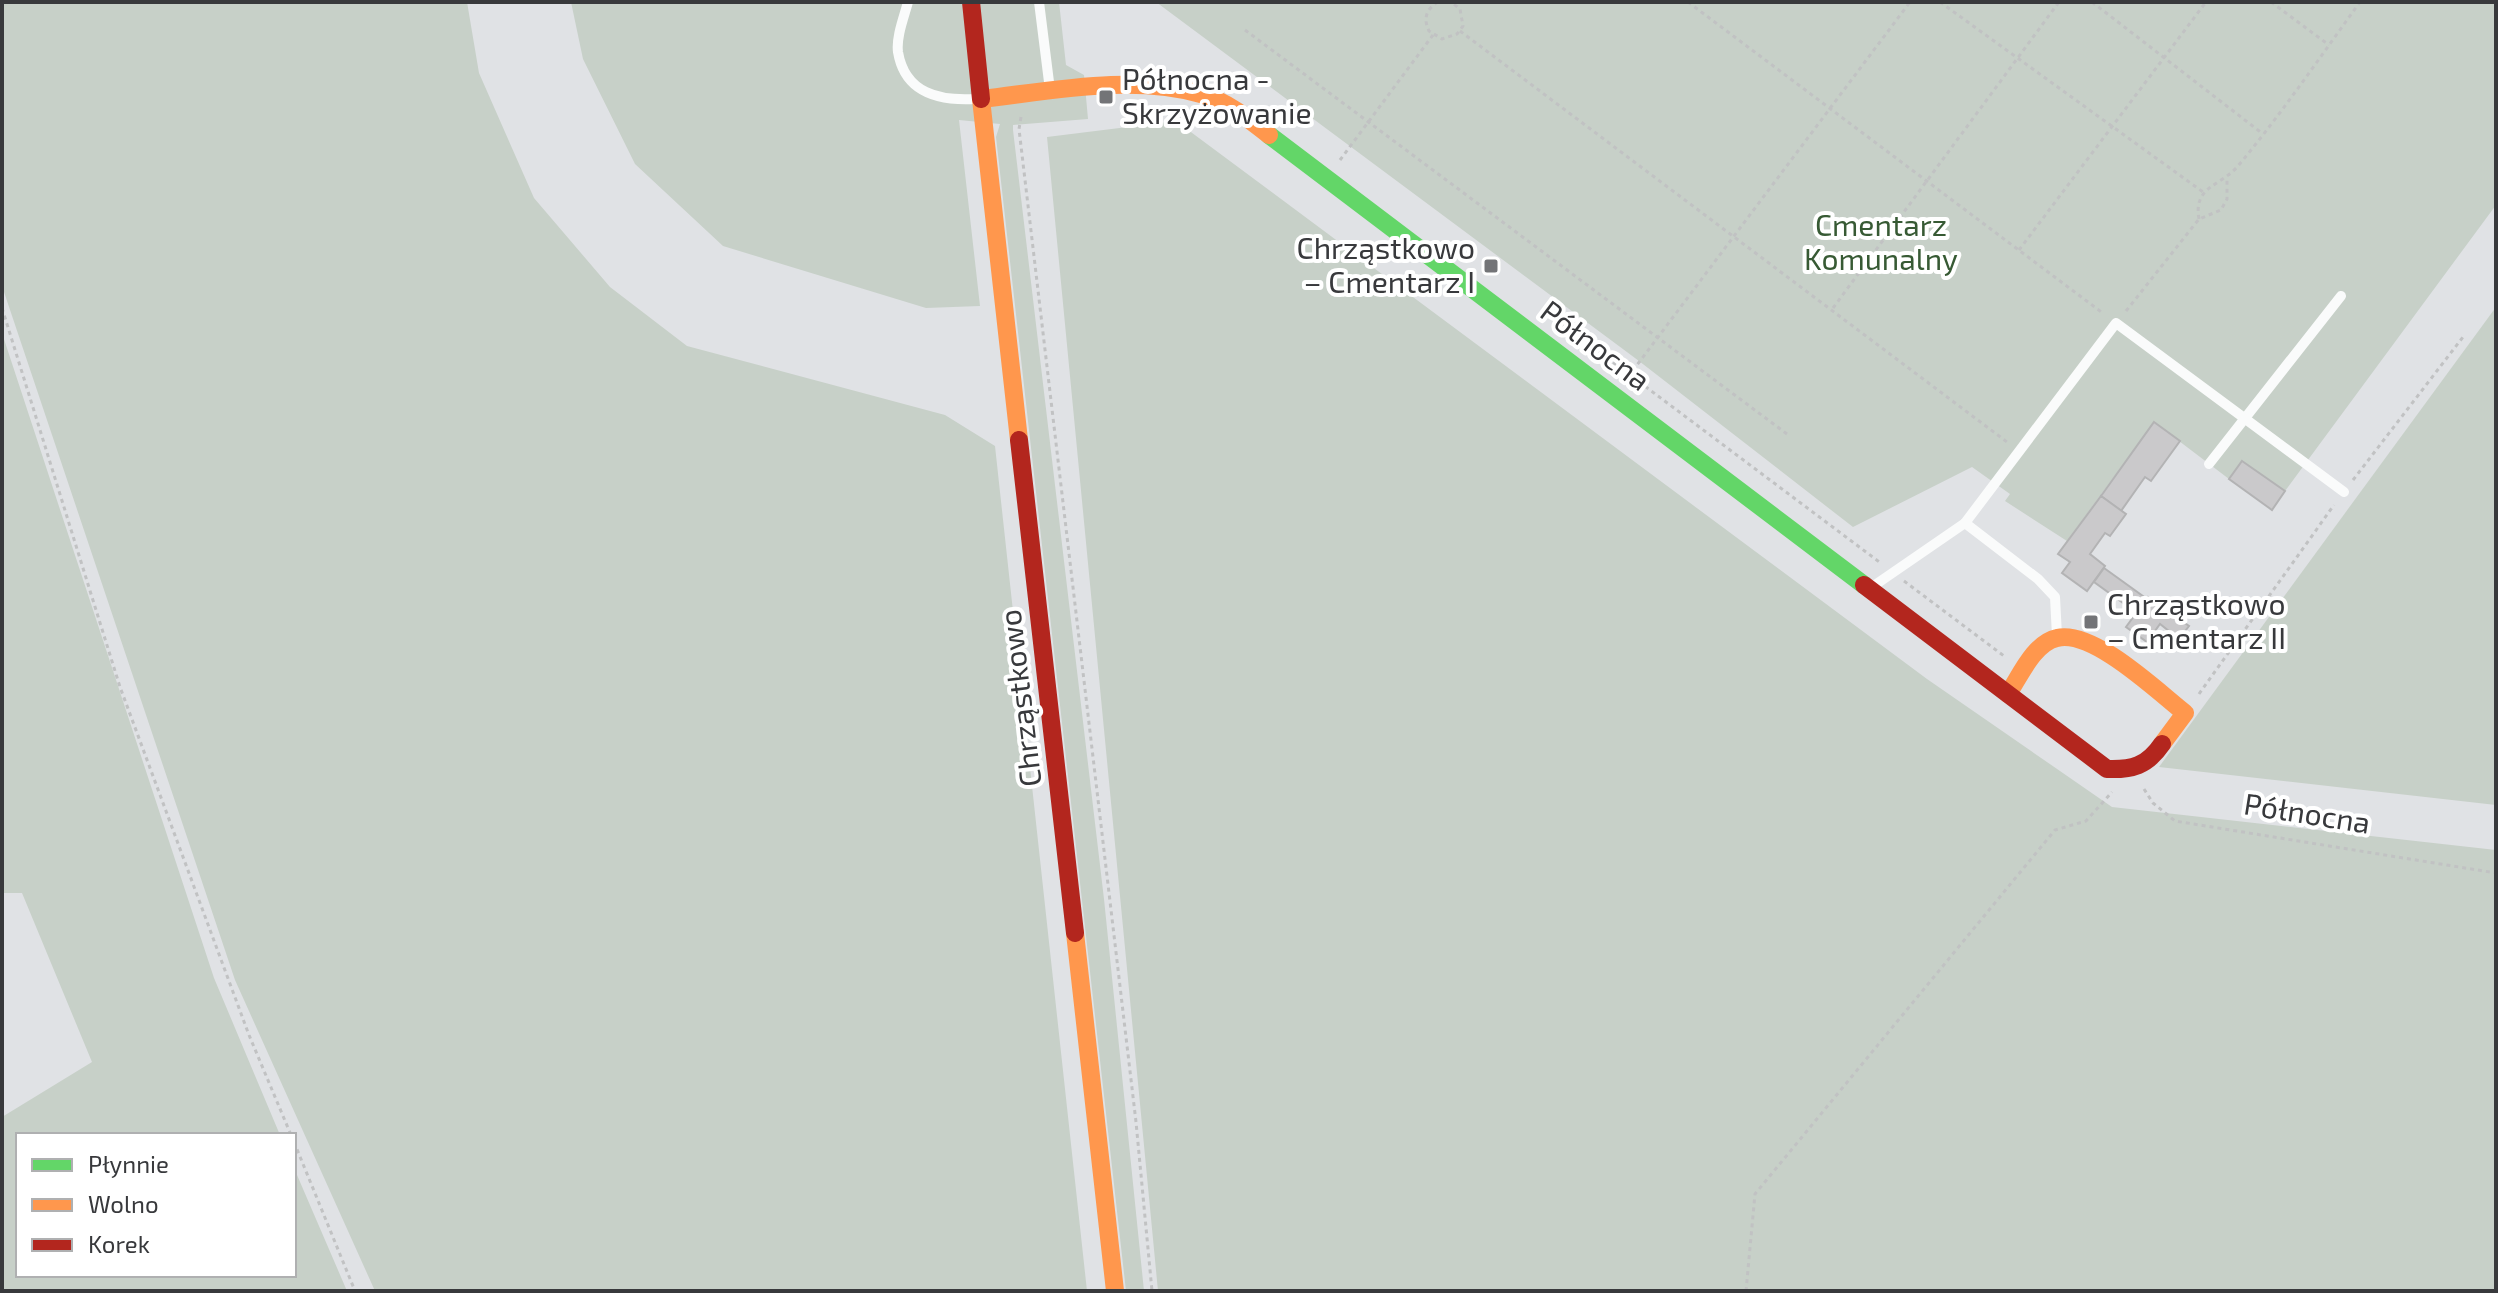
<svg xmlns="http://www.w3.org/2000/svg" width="2498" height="1293" font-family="'Exo 2',sans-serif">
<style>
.green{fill:#c7d0c8}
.building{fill:#cac9cb;stroke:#b3b3b4;stroke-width:2}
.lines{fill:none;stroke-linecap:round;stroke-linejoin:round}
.path{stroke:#c1c2c3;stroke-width:3;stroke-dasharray:4 4;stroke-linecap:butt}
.lane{stroke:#fafbfb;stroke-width:10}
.fast{stroke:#63d668;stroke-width:18}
.slow{stroke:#ff974d;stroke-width:18}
.jam{stroke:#b3261e;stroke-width:18}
.poi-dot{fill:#737477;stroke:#fff;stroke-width:3}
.labels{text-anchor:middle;stroke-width:8;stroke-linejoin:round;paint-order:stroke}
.poi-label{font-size:30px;fill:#38393c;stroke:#fff;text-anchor:start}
.park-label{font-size:30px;fill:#375a34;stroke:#fff}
.street-label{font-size:30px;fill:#38393c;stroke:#fff}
</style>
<rect width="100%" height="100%" fill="#e0e2e5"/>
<g class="green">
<polygon points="2,2 467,2 479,73 534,198 610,287 687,346 945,415 995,446 1087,1291 375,1291 235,980 2,286"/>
<polygon points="571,2 1059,2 1066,65 1084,75 1088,119 1013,125 1013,130 1104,899 1144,1291 1126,1291 996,137 1000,124 959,120 980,306 926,308 723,246 635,164 583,59"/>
<polygon points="1156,2 2496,2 2496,205 2285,491 2242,461 2229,479 2154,422 2067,541 2005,501 2010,494 1972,467 1853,527 1639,361"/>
<polygon points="1176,121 1927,679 2112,807 2496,850 2496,1291 1158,1291 1047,137"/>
<polygon points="2496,307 2496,805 2159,767"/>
<polygon points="2,333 214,978 280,1135 18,1135 18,1275 294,1275 294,1168 347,1291 2,1291 2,1117 92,1062 22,893 2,893"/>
</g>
<g class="building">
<polygon points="2154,422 2180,441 2151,481 2145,477 2121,511 2101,496"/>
<polygon points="2242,461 2285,491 2272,510 2229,479"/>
<polygon points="2101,496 2126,514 2110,536 2105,533 2090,554 2105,566 2087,591 2062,573 2070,562 2058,554"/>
<polygon points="2104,568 2147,599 2137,613 2094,582"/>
<polygon points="2148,597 2189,626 2179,639 2160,624 2147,642 2126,627"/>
</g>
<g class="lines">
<g class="path">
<path d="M1438,2C1426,9 1423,19 1429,31L1442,39L1457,34L1463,26L1460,9L1451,2"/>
<polyline points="1688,2 2104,314"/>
<polyline points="1940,2 2203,192"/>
<polyline points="2092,2 2263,134"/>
<polyline points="2271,2 2329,45"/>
<polyline points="1245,30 1787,434"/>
<polyline points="1460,31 2007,442"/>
<polyline points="1021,117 1019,129 1136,1122 1152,1291"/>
<polyline points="1340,160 1433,35"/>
<path d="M2199,219C2193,186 2221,186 2238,166C2282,113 2320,57 2360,2"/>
<polyline points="2019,250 2206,2"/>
<polyline points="2,308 120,687 249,1035 291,1135"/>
<polyline points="1833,308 2059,2"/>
<polyline points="2126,311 2199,219 2221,210 2227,199 2227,179"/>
<polyline points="1562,324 1882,564"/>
<polyline points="1628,377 1910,2"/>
<polyline points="2353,480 2463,337"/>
<polyline points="1904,581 2004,656"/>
<polyline points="2199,694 2334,505"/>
<polyline points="2144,789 2153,803 2175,821 2496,873"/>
<polyline points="294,1142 355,1291"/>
<polyline points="1746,1291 1755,1194 2055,830 2086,821 2112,792"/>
</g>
<g class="lane">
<path d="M908,2C904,17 896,37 898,52C905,94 940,101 975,99"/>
<polyline points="1039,2 1050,90"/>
<polyline points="2209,464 2341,296"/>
<polyline points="1965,523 2116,323 2344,492"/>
<polyline points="1872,587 1965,523 2038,579 2055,597 2057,636"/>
</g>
<polyline class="fast" points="1269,135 1864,585"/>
<g class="slow">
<path d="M1019,440L981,99C1051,91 1132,74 1201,94C1226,101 1249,119 1269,135"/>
<path d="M2008,694C2020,676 2034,643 2057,638C2093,629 2158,692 2185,713L2162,744"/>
<polyline points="1075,933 1115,1291"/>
</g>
<g class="jam">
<polyline points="971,2 981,99"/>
<polyline points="1019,440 1075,933"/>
<path d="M1864,585L2107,769C2132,770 2147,766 2162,744"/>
</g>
</g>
<g class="poi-dot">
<rect x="1098" y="89" width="16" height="16" rx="4"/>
<rect x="1483" y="258" width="16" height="16" rx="4"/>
<rect x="2083" y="614" width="16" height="16" rx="4"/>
</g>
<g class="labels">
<g class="poi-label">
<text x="1122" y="90">Północna -<tspan x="1122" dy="34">Skrzyżowanie</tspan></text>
<text x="1475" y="259" text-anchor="end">Chrząstkowo<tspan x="1475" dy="34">– Cmentarz I</tspan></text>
<text x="2107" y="615">Chrząstkowo<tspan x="2107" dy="34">– Cmentarz II</tspan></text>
</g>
<g class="park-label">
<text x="1881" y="236">Cmentarz<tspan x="1881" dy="34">Komunalny</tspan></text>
</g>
<g class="street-label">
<text transform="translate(1595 346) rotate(37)" y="10">Północna</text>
<text transform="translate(1021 698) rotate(-97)" y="10">Chrząstkowo</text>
<text transform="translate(2307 814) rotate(9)" y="10">Północna</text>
</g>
</g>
<rect width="2498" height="1293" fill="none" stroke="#38393c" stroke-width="8"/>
<rect x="16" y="1133" width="280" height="144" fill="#ffffff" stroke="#afb0b1" stroke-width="2"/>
<rect x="32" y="1159" width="40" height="12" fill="#63d668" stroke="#afb0b1" stroke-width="2"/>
<text x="88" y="1173" font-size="24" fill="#38393c">Płynnie</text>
<rect x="32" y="1199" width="40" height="12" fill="#ff974d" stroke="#afb0b1" stroke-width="2"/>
<text x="88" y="1213" font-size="24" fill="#38393c">Wolno</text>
<rect x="32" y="1239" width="40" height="12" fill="#b3261e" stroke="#afb0b1" stroke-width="2"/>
<text x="88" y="1253" font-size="24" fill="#38393c">Korek</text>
</svg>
